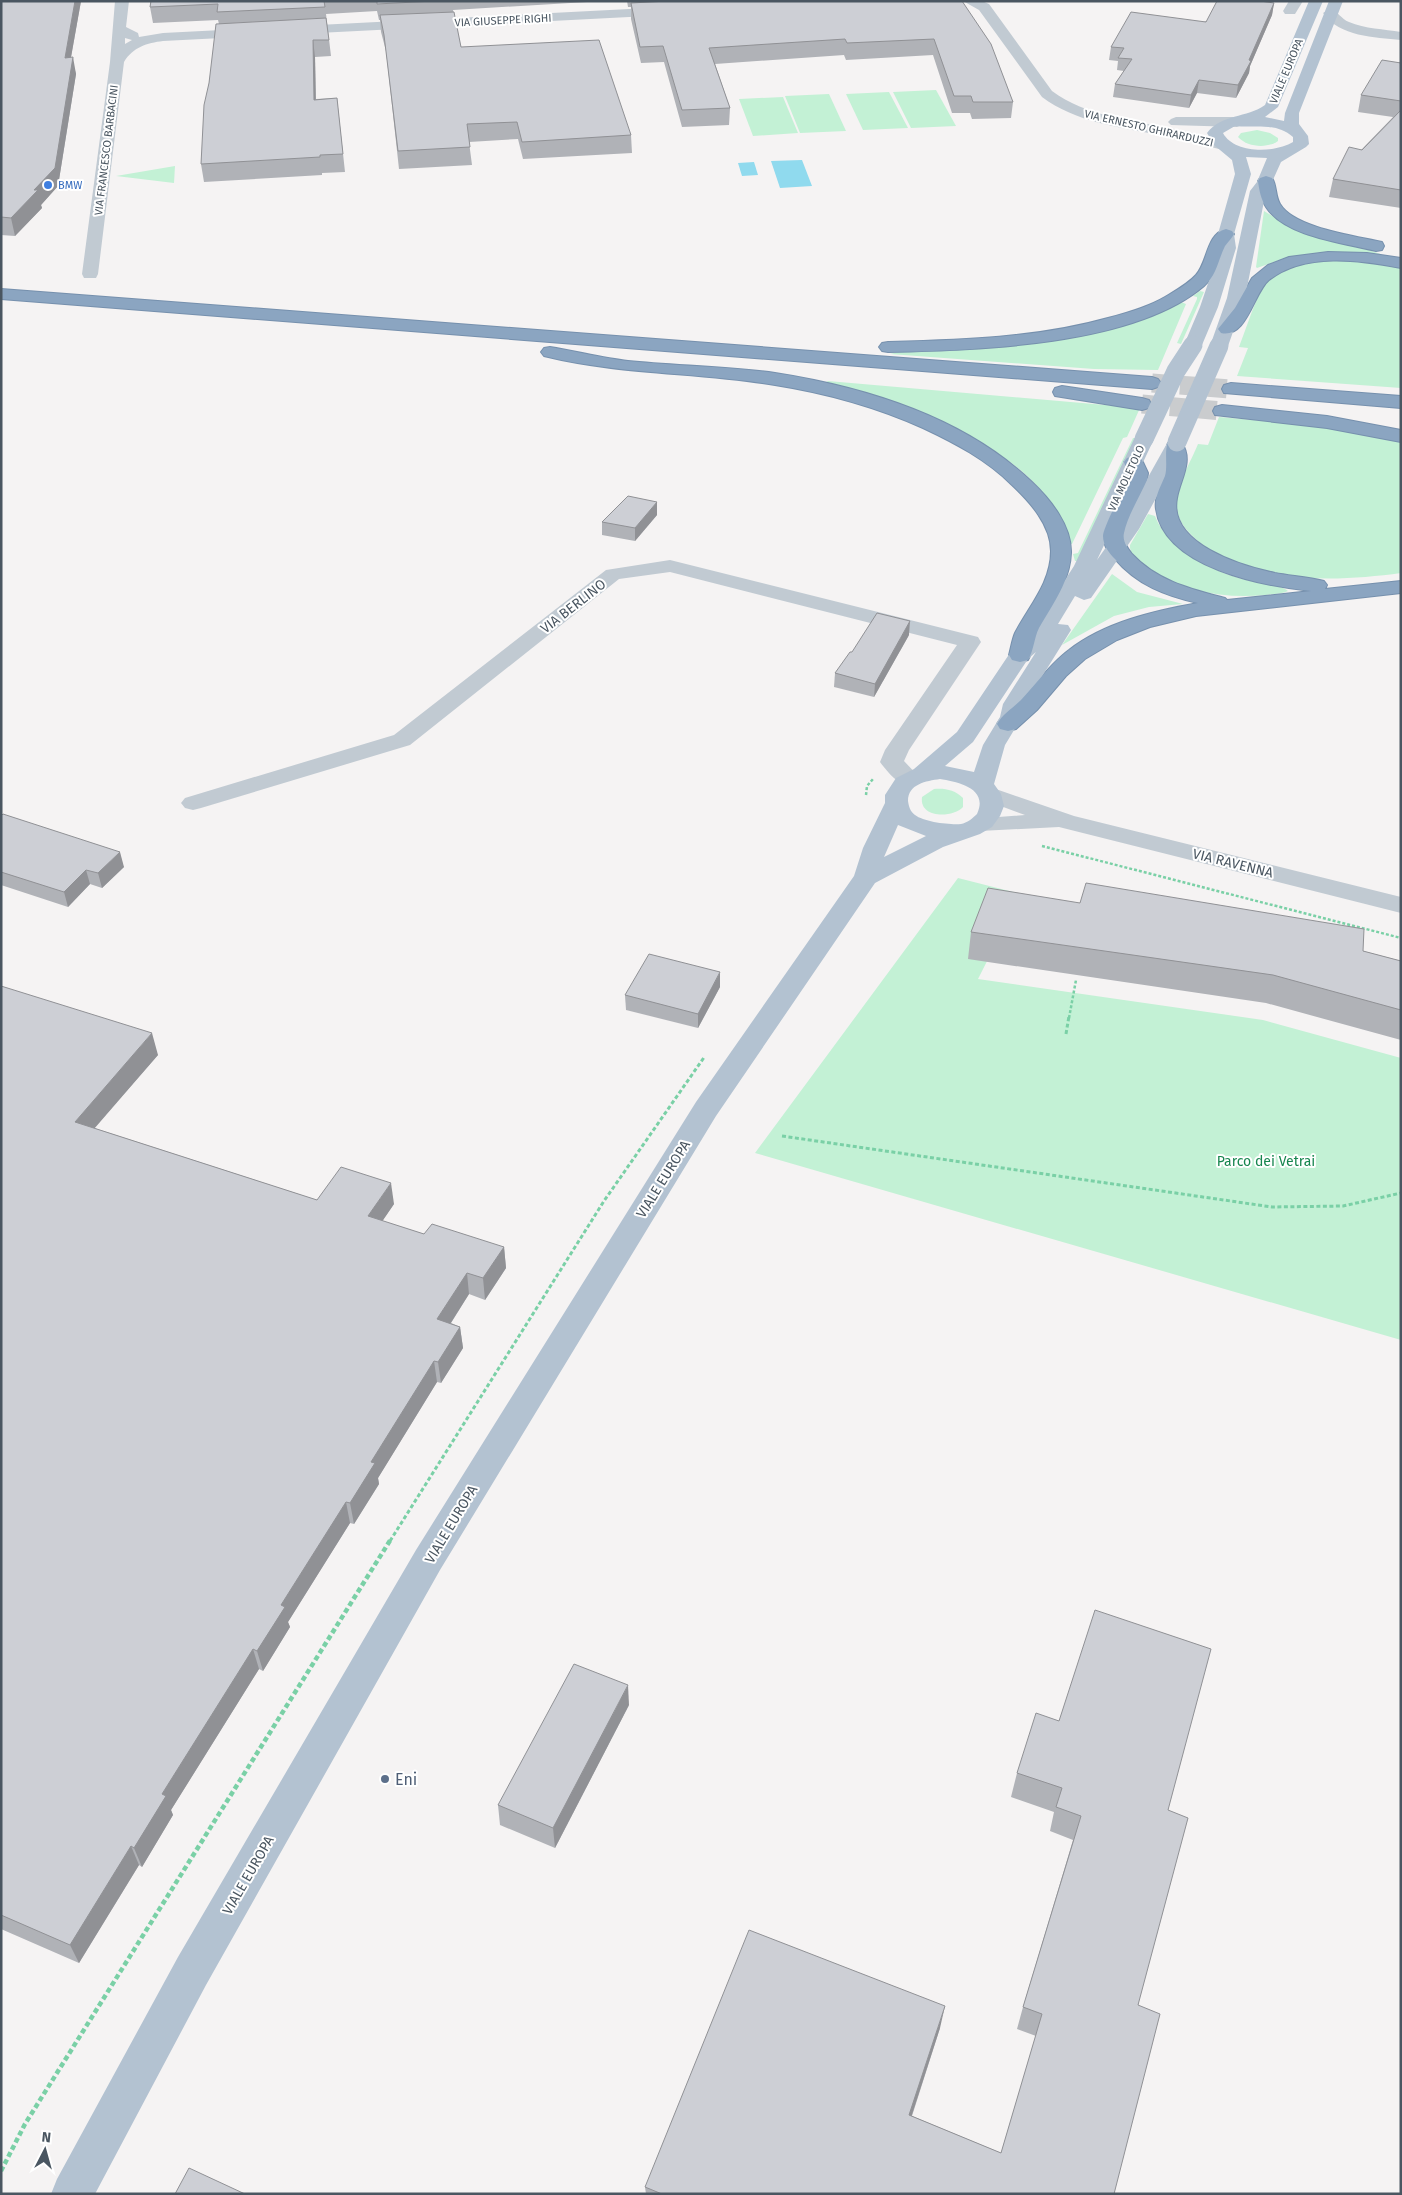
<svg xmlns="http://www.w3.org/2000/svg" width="1402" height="2195" font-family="'Fira Sans',sans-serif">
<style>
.green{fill:#c3f1d5}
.water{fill:#90daee}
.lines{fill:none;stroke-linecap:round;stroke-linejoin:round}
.highway-tunnel{stroke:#caccce;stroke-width:19;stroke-dasharray:19 9;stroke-linecap:butt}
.highway-casing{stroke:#7690ad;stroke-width:2}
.path-far2{stroke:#7ad0a6;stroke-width:2.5;stroke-dasharray:3 2;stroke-linecap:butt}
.path-far1{stroke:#7ad0a6;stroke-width:3;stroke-dasharray:4 2.5;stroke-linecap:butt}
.path{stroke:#7ad0a6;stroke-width:4.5;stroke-dasharray:5 3;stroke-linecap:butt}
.minor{fill:#c1cad2;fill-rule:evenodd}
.major{fill:#b3c2d1;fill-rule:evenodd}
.highway{fill:#8ba5c1;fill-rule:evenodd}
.major-bridge{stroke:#b3c2d1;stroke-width:19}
.wall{fill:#b0b2b7}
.shaded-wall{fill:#909195}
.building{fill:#cdcfd5;stroke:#909195}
.shop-dot{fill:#3f7fe0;stroke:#fff;stroke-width:2}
.service-dot{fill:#5c6f8a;stroke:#fff;stroke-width:2}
.labels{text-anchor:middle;stroke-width:4;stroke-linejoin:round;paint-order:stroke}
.far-street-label{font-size:11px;fill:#4a5661;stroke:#fff}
.far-shop-label{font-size:11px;fill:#366cbe;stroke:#fff;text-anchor:start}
.street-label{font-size:14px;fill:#4a5661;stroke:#fff}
.park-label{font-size:14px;fill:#17864f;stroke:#fff}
.near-service-label{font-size:16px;fill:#4e5e75;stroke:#fff;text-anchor:start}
</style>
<rect width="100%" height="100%" fill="#f5f3f3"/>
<g class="green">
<polygon points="936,90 956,126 911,128 893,92"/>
<polygon points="889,92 908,128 863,130 846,94"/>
<polygon points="829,94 846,131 800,133 785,96"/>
<polygon points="783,97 798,133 753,136 739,99"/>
<path d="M1257,130L1270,133L1278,138V141C1267,149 1247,147 1238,137L1241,133Z"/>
<polygon points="175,166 174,183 116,176"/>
<polygon points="1264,211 1284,223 1381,254 1347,252 1315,253 1280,260 1257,268 1256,267"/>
<path d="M1348,260L1401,267V388L1237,376L1248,348L1239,347C1246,330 1256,295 1267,282C1285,261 1323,261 1348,260Z"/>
<polygon points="1200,291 1204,292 1181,344 1177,343 1197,299 1197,297 1193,296"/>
<path d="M1181,302L1186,304L1158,370L1094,369L890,354C906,349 937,351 955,350C1020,345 1126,337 1181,302Z"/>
<path d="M828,381L1140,408L1127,437L1123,438L1072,544H1070C1065,508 1022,466 991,450C974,442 956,436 938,429C900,414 863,398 825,383Z"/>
<path d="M1219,417L1324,426L1401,441V573C1335,582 1255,585 1199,542C1189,533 1178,523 1177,508C1175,486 1190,464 1198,444L1208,445Z"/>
<polygon points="1133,438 1137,438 1078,561 1075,561 1073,554 1078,553"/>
<path d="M1148,514L1155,516C1170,554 1218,574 1255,582C1265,584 1281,585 1288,591C1282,594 1273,594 1266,595C1224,599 1187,592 1151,571C1142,565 1129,556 1130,545Z"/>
<polygon points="1112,574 1137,592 1183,604 1149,607 1114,616 1062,645"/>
<path d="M934,789C945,788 955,790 963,798V807C953,818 919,819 922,797Z"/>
<polygon points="958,878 1021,894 978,979 1263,1020 1401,1058 1401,1340 755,1153"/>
</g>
<g class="water">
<polygon points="802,160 812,186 780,188 771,161"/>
<polygon points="754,162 758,175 742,176 738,163"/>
</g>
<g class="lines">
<g class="highway-tunnel">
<polyline points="1152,383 1231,389"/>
<polyline points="1142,404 1222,411"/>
</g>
<g class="highway-casing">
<g id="highway">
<path d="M1266,176L1272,178C1277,185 1275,196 1280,204C1294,228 1356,236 1382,242L1384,246L1382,250L1376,251C1344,243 1285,237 1266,207C1261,200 1259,189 1258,181L1260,178Z"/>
<path d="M1226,229L1232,231L1234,234C1232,238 1228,242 1225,246C1218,260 1217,275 1204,286C1134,346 977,350 888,352L882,351L879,347L882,343L888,342C961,340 1037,338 1108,318C1127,313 1148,307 1165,297C1175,291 1188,284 1196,275C1208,262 1206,234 1226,229Z"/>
<path d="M1328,252L1367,253L1401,258V268C1360,260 1305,252 1269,280C1254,292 1247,339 1221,333L1218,329L1235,308L1252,278L1268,265L1289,257Z"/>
<polygon points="1,289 1152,377 1158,379 1161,383 1158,387 1152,389 1,299"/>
<path d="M550,347C576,351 602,358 628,361C677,366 726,366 775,373C865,387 964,417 1032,482C1050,499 1072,526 1071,553C1070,581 1053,604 1039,628C1034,638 1034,650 1028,660L1020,662L1012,660L1009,655C1011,648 1012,640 1015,633C1029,606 1051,583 1051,551C1051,525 1030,502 1012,485C987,460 955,443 923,428C876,407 826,393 775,385C698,372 621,375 544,356L541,352L544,348Z"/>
<polygon points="1231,383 1401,396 1401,408 1224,393 1222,389 1224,385"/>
<polygon points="1062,386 1142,398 1149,400 1151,404 1149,408 1142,410 1055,396 1053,392 1055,388"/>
<polygon points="1222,405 1327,416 1401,430 1401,442 1327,428 1215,415 1213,411 1215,407"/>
<path d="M1175,441L1182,443C1194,461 1180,480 1177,498C1168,544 1242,566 1275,573C1291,576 1308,577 1324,581L1327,585L1325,589L1401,581V593L1196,616L1150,627L1117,640L1085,659L1066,676L1037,710L1016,729L1008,731L1000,729L997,724C1003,714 1013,708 1021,700C1037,683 1050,664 1069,650C1105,622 1154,611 1198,603C1166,596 1137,585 1115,559C1109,553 1103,545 1103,536C1103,528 1123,490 1127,480L1128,473L1124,462L1127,458L1134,456L1141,458L1148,473L1147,480C1140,496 1127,517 1124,533C1122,541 1128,549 1132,554C1157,581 1191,589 1225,598L1227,600L1311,591C1264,586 1164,568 1156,509C1154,497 1161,486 1165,476C1168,466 1164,450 1168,443Z"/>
</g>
</g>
<g class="path-far2">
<polyline points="866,795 867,786 873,779"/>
<polyline points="1042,846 1401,938"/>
<polyline points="1069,1018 1076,980"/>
</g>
<g class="path-far1">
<polyline points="1066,1034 1069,1016"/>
<polyline points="782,1136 1272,1207 1343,1206 1401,1193"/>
<polyline points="390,1541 604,1201 705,1056"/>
</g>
<polyline class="path" points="1,2171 25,2124 391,1539"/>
<g class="minor">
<path d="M115,1H129L126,27L138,33L139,37L163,33L668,7L675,11L668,15L163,41C147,43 133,47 124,62L98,274L96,278H84L82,274L110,62ZM125,38L132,40L125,44Z"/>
<path d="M963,1H982L989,4L1052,91C1086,116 1129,120 1169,128C1190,132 1211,137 1232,143L1235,146L1232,149L1227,151C1204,145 1182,140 1159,135C1119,127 1075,122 1042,97L979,10Z"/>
<polygon points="1289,1 1303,1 1295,14 1285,14 1283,11"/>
<path d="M1330,9C1338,11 1341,19 1349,22C1365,29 1384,29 1401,32V40C1374,37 1340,37 1323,13Z"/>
<polygon points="1176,117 1237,117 1242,119 1245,122 1242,125 1237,127 1171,125 1168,122 1171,119"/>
<path d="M670,560L978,637L981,642L909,750L904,761L921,779L917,784C900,788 890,775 880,762L885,750L957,645L670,572L619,579L410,745L201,808L193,810L185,808L181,803L185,798L394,735L606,570Z"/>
<polygon points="990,787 1074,816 1401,897 1401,913 1059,827 980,831 972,829 968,824 972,819 1025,815 982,799 978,794 982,789"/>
</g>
<g class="major">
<path d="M1309,1H1323L1278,107L1265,117L1284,121L1285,113L1329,1H1343L1299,113V124L1308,136L1309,144L1306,147L1281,162L1272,182L1266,191L1245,298L1228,346L1225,350L1219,351L1213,350L1210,346L1227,298L1250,191L1257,182L1267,158L1246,157L1251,174L1234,234L1236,248L1218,307L1202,345L1199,349L1193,350L1187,349L1184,345L1200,307L1220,248L1218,234L1235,174L1232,160L1214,145L1207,133C1221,114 1247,118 1265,105ZM1235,126C1256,128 1275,122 1293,137V142C1275,153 1234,154 1223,133Z"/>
<path d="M1144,433L1151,435L1154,439L1097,560L1119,529L1170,438L1177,436L1184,438L1187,442L1139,529L1091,598L1084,600L1075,596L1058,624L1068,625L1071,630L1025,704L1022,717L1005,745L994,784L1001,794L1004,806L1000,816L992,827L980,834L943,847L875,883L716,1116L440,1570L206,1985L95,2194H51L57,2179L178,1957L416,1550L696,1102L854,876L863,848L885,803V795L896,778L914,769L957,732L1012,650L1032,631L1074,566L1134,439L1137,435ZM1036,652L1003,704L1000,717L983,745L974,772L945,766L973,742L1028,659ZM940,779C958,782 989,788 977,814C973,818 967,823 961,824C950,825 924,822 915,815C910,811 909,807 908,801C908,784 926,781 940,779ZM898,825L926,836L884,857Z"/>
</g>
<use href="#highway" class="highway"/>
<g class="major-bridge">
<polyline points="1144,439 1176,371 1193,345"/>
<polyline points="1177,442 1219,346"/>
</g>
</g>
<g class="wall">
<polygon points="1,1 85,1 81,1 71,57 76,74 58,186 41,205 42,208 15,236 1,235"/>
<polygon points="151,1 604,1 453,10 461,47 631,135 632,153 523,159 518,139 469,142 472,165 399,169 386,51 381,32 380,20 379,20 377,11 326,14 331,56 315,57 316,99 337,98 345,172 322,173 322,175 204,182 201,164 209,83 219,24 218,20 153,23 150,7"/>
<polygon points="627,1 962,1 1013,102 1011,118 972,119 970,113 952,113 933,55 846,60 844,55 715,64 730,108 729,125 682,127 664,62 641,63 631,19 631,7 628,7"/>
<polygon points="1274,3 1272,15 1250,66 1249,73 1236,98 1197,93 1189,108 1113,97 1115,84 1124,71 1117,70 1118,61 1109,60 1111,47"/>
<polygon points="1401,63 1401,208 1329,197 1333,179 1393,117 1358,112 1361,95"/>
<polygon points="657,502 657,515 635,541 602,535 602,522"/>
<polygon points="909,635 874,697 834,687 835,673"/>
<polygon points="1,816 124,867 102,888 90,884 68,907 1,885"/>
<polygon points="971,932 1363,951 1401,961 1401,1040 1266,1003 968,959"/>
<polygon points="1,986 158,1055 94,1128 317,1200 394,1204 382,1221 424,1234 504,1247 506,1268 485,1300 469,1294 451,1323 460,1327 463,1348 441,1383 437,1382 378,1478 379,1484 354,1524 350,1523 288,1622 290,1627 263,1671 259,1669 171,1810 173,1815 142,1867 139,1865 79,1963 1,1929"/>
<polygon points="720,987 698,1028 626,1010 625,995"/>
<polygon points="629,1705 555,1848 500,1825 498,1805"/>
<polygon points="1017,1773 1168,1810 1138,2005 1114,2194 646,2194 645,2187 940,2028 912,2116 1001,2153 1036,2036 1017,2029 1023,2007 1073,1840 1050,1831 1054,1812 1011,1797"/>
</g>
<g class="shaded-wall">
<polygon points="75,1 81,1 68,74 65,58"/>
<polygon points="1274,3 1272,15 1250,66 1249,73 1236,98 1238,85"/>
<polygon points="313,40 315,57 316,117 314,100"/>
<polygon points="73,57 76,74 58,186 41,205 42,208 15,236 11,218"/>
<polygon points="1199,80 1197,93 1189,108 1191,95"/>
<polygon points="657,502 657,515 635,541 635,528"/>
<polygon points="910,621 909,635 874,697 875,684"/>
<polygon points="120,852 124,867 102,888 98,873"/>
<polygon points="86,870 90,884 68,907 64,892"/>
<polygon points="720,972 720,987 698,1028 698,1014"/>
<polygon points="152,1033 158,1055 81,1144 75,1122"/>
<polygon points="391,1183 394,1204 371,1238 368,1216"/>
<polygon points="504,1247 506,1268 485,1300 483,1278"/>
<polygon points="467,1273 469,1294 440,1340 437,1319"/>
<polygon points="460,1327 463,1348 441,1383 438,1362"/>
<polygon points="434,1361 437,1382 378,1478 379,1484 354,1524 350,1503 371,1462"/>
<polygon points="346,1502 350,1523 288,1622 290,1627 263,1671 257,1651 281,1605"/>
<polygon points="253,1649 259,1669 171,1810 173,1815 142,1867 134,1848 162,1794"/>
<polygon points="628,1685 629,1705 555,1848 553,1828"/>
<polygon points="131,1846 139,1865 79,1963 70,1945"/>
<polygon points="945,2006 940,2028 905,2136 909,2115"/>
</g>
<g class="building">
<polygon points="1,1 75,1 65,58 73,57 55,168 34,190 38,190 11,218 1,217"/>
<polygon points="151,1 324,1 325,7 217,12 218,4 150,7"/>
<polygon points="377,1 434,1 377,4"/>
<polygon points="668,1 962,1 991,44 1013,102 973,102 971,96 954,96 934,39 847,43 845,39 709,48 730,108 682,110 663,46 640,47 631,3"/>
<polygon points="1217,1 1260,1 1274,3 1249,60 1251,61 1238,85 1199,80 1191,95 1115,84 1132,59 1118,58 1124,48 1111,47 1131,12 1206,22"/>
<polygon points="454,12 461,47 599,40 631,135 522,142 517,122 467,124 470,147 398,151 384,35 380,15"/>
<polygon points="326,18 329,40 313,40 314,100 337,98 343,154 320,155 320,157 201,164 204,105 209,83 216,24"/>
<polygon points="1382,60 1401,63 1401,101 1361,95"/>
<polygon points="1401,110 1401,190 1333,179 1349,147 1362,150"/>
<polygon points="628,496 657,502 635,528 602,522"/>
<polygon points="877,613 910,621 875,684 835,673 850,652 852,652"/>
<polygon points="3,814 120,852 98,873 86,870 64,892 1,872 1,816"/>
<polygon points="1086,883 1364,929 1363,951 1401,961 1401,1010 1273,975 971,932 988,888 1080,903"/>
<polygon points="649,954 720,972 698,1014 625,995"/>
<polygon points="1,986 152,1033 75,1122 317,1200 341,1167 391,1183 368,1216 424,1234 432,1224 504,1247 483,1278 467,1273 437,1319 460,1327 438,1362 434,1361 371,1462 375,1463 350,1503 346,1502 281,1605 285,1607 257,1651 253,1649 162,1794 166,1796 134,1848 131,1846 70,1945 1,1915"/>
<polygon points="1095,1610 1211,1649 1168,1810 1188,1818 1138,2005 1160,2014 1114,2194 662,2194 645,2187 749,1930 945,2006 909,2115 1001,2153 1042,2014 1023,2007 1081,1816 1056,1807 1062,1788 1017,1773 1036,1713 1059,1721"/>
<polygon points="574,1664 628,1685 553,1828 498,1805"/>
<polygon points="189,2168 245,2194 175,2194"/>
</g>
<circle class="shop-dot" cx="48" cy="185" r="5"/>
<circle class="service-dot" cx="385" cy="1779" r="5"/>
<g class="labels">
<g class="far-street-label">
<text transform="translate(503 20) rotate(-3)" y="4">VIA GIUSEPPE RIGHI</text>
<text transform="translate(1286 71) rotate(-67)" y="4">VIALE EUROPA</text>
<text transform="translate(1149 128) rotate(13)" y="4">VIA ERNESTO GHIRARDUZZI</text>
<text transform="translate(106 150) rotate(-83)" y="4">VIA FRANCESCO BARBACINI</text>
<text transform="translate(1126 478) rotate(-65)" y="4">VIA MOLETOLO</text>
</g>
<g class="far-shop-label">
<text x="58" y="189">BMW</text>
</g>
<g class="street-label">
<text transform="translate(573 606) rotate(-38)" y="5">VIA BERLINO</text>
<text transform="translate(1233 863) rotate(14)" y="5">VIA RAVENNA</text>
<text transform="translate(663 1179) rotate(-58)" y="5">VIALE EUROPA</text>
<text transform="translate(451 1524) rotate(-59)" y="5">VIALE EUROPA</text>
<text transform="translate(248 1875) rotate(-60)" y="5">VIALE EUROPA</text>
</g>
<g class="park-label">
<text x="1266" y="1166">Parco dei Vetrai</text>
</g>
<g class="near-service-label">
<text x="395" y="1785">Eni</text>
</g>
</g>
<rect width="1402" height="2195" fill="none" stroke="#4a5661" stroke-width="5"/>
<g transform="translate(45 2150) rotate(6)" stroke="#ffffff" stroke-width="4" paint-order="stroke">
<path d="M0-4L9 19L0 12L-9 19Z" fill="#4a5661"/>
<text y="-8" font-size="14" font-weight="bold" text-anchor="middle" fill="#4a5661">N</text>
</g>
</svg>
